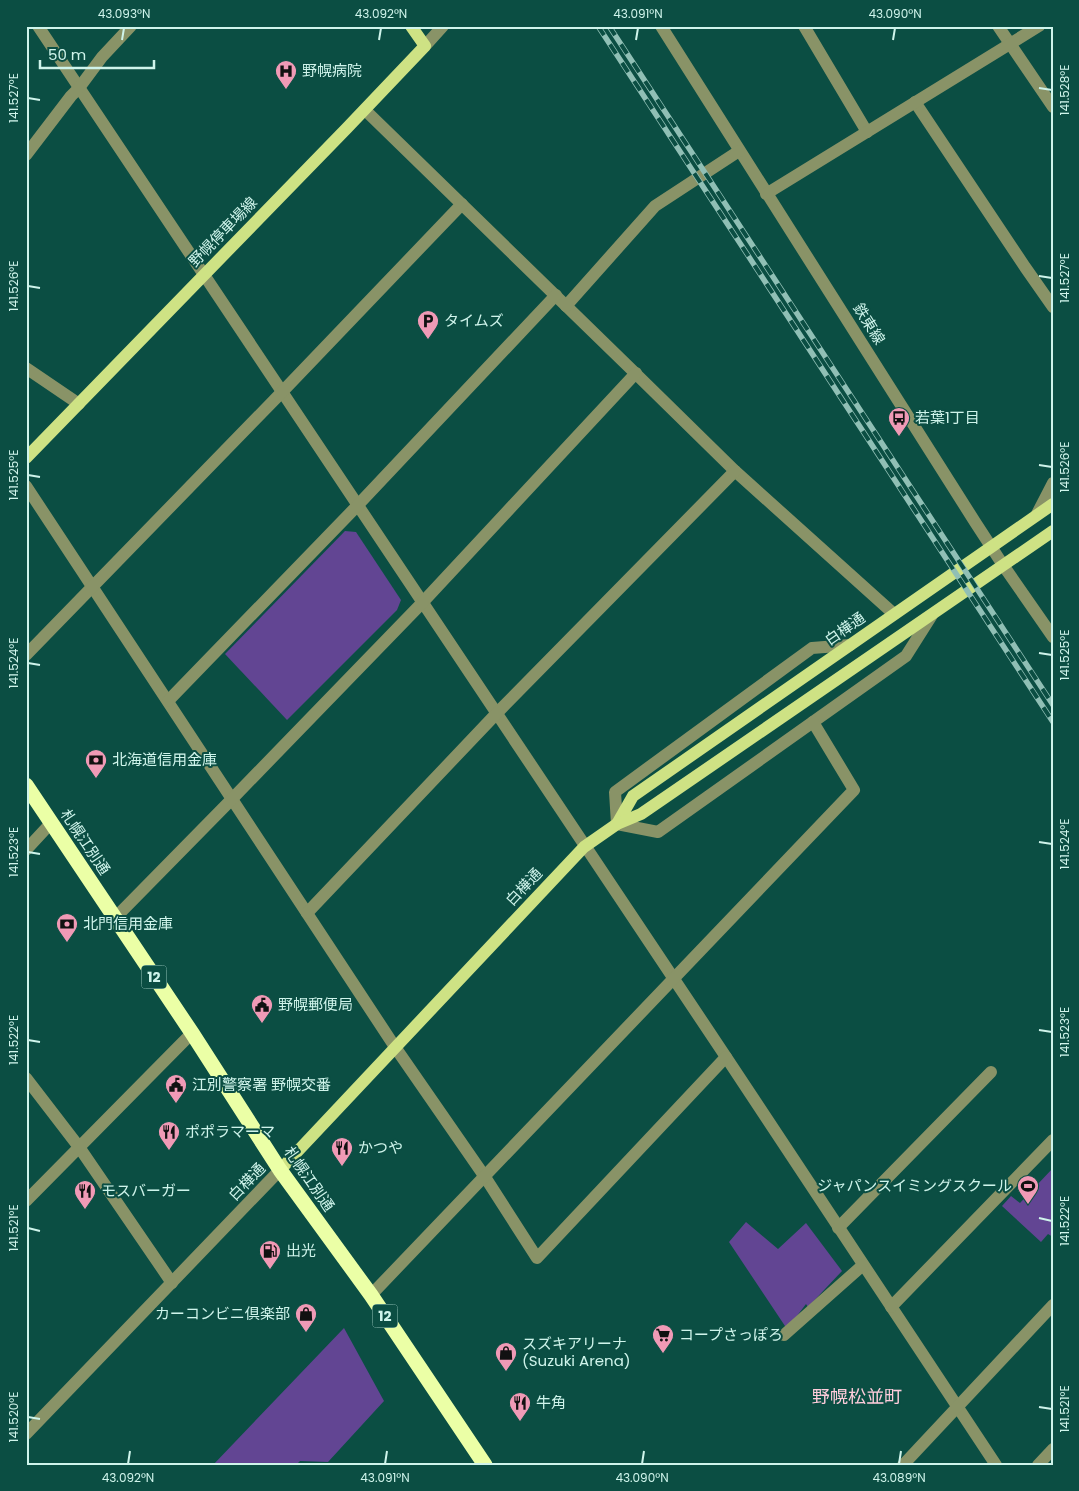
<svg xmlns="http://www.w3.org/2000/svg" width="1079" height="1491" font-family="Poppins,'Noto Sans JP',sans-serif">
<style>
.green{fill:#624593}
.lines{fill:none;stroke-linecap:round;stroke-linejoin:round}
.minor{stroke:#899367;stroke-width:12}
.major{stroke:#cee284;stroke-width:12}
.highway{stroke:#ebffa6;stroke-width:15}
.rail-casing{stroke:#90bfb5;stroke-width:5.5}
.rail{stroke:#0b4e43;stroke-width:4;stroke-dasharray:11;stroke-linecap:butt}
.ticks{fill:none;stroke:#cff4eb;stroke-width:2}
.labels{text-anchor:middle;stroke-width:4;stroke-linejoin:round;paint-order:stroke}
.shield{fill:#0b4e43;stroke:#94c2b9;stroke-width:1}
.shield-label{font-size:14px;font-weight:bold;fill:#cff4eb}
.poi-label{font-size:15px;fill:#cff4eb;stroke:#0b4e43;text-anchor:start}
.street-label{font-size:15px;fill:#cff4eb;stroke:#0b4e43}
.quarter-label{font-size:18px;fill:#feccdb;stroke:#0b4e43}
.neatline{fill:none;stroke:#cff4eb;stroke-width:2}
.ticks-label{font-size:12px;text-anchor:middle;fill:#cff4eb}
</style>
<rect width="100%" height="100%" fill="#0b4e43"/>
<g class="green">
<polygon points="345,531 356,532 401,600 397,610 287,720 225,654"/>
<polygon points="1053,1168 1053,1237 1048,1234 1041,1242 1002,1206 1011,1196 1020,1203"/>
<polygon points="746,1222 778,1249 806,1223 842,1271 808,1307 806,1304 787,1329 729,1242"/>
<polygon points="344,1328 384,1401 328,1462 300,1461 296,1465 213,1465"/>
</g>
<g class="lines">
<g class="minor">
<polyline points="38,26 726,1057 996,1465"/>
<polyline points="661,26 975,522 1003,565 1053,637"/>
<polyline points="804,26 867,132"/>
<polyline points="998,26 1053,107"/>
<polyline points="425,46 443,26"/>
<polyline points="915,102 1025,267 1053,307"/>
<polyline points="365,110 632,370 735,471 894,614"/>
<polyline points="26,155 71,96 79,88 102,57 131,26"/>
<polyline points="766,194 1039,26"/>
<polyline points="566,306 655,206 739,151"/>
<polyline points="26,368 79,404"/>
<polyline points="26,486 395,1047 485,1177 537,1258 726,1057"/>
<polyline points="1037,514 1053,483"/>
<polyline points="850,645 812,648 615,792 617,824 658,832 906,656 932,615"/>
<polyline points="26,655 282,392 462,204"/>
<polyline points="168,701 357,506 556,295"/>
<polyline points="26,850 51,823"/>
<polyline points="307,913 496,714 735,471"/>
<polyline points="115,918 232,799 422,603 636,373"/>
<polyline points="26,1078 79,1147 172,1283"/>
<polyline points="26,1201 192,1033"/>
<polyline points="838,1228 991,1072"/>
<polyline points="371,1295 854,790 813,722"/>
<polyline points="891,1307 1053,1140"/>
<polyline points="784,1335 863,1265"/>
<polyline points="26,1434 280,1170"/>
<polyline points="903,1465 1053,1305"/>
<polyline points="1038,1465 1053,1449"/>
</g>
<g class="major">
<polyline points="26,458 347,128 425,46 411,26"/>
<polyline points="617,824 633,796 1053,504"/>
<polyline points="280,1170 584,847 617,824 641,814 1053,531"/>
</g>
<polyline class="highway" points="26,785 192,1033 280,1170 371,1295 485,1465"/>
<g class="rail-casing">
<g id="rail">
<polyline points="598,26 1053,722"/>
<polyline points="609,26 1053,705"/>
</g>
</g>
<use href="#rail" class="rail"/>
</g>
<path class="ticks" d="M122,40L124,28M379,40L381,28M636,40L638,28M893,40L895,28M1039,88L1052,90M28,98L40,100M1039,276L1052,278M28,286L40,288M1039,465L1052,467M28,475L40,477M1039,653L1052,655M28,663L40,665M1039,842L1052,844M28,852L40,854M1039,1030L1052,1032M28,1040L40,1042M1039,1218L1052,1221M28,1228L40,1231M1039,1407L1052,1409M28,1417L40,1419M128,1464L130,1451M385,1464L387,1451M642,1464L644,1451M899,1464L901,1451"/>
<defs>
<g id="hospital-pin" transform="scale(1.125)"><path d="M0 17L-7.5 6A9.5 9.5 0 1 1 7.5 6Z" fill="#f09ab6" stroke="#0b4e43"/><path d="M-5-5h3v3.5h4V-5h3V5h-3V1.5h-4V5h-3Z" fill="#111"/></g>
<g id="parking-pin" transform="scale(1.125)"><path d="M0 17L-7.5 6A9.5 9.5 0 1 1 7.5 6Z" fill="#f09ab6" stroke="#0b4e43"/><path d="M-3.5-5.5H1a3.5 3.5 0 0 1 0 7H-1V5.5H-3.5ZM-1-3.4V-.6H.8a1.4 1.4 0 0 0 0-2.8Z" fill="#111"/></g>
<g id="bus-pin" transform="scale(1.125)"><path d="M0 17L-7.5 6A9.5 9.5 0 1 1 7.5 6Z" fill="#f09ab6" stroke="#0b4e43"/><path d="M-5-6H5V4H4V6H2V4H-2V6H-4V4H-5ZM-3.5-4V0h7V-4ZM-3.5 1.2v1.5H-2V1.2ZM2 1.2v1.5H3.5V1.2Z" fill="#111"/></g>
<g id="bank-pin" transform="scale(1.125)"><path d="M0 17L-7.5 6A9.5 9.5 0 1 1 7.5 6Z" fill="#f09ab6" stroke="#0b4e43"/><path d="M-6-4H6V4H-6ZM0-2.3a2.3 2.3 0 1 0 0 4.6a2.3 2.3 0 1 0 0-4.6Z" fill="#111"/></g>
<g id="civic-pin" transform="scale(1.125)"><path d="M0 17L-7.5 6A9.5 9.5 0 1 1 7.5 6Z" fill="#f09ab6" stroke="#0b4e43"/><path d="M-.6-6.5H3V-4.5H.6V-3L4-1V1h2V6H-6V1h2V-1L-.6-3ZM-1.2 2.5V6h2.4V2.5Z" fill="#111"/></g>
<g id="restaurant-pin" transform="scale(1.125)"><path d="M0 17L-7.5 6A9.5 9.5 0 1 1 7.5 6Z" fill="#f09ab6" stroke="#0b4e43"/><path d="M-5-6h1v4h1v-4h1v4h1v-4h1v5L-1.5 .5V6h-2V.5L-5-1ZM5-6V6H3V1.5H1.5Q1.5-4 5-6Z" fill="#111"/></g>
<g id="stadium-pin" transform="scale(1.125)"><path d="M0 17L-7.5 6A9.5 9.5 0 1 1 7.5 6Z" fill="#f09ab6" stroke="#0b4e43"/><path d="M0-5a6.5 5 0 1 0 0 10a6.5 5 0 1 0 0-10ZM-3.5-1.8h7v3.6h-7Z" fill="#111"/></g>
<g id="fuel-pin" transform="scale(1.125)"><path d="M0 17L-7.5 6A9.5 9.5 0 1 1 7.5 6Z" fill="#f09ab6" stroke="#0b4e43"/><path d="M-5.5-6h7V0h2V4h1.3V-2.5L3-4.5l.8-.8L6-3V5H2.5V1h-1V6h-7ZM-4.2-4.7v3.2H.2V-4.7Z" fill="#111"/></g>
<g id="shop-pin" transform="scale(1.125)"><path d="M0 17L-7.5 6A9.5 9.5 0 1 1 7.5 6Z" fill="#f09ab6" stroke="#0b4e43"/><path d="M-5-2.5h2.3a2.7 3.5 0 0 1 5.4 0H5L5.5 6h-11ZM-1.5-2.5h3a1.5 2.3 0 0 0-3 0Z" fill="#111"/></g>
<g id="supermarket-pin" transform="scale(1.125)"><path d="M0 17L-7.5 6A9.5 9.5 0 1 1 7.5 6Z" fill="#f09ab6" stroke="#0b4e43"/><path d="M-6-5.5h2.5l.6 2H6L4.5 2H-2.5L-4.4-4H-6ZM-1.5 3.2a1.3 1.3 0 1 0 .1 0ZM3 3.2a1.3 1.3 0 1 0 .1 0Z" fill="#111"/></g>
</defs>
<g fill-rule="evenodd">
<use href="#hospital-pin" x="286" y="71"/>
<use href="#parking-pin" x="428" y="321"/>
<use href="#bus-pin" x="899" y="418"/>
<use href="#bank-pin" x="96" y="760"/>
<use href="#bank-pin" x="67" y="924"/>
<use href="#civic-pin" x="262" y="1005"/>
<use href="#civic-pin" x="176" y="1085"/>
<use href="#restaurant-pin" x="169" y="1132"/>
<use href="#restaurant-pin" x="342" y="1148"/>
<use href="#stadium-pin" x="1028" y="1186"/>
<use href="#restaurant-pin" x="85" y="1191"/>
<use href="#fuel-pin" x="270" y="1251"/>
<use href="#shop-pin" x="306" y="1314"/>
<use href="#supermarket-pin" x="663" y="1335"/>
<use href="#shop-pin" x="506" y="1353"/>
<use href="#restaurant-pin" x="520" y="1403"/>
</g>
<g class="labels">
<g class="shield">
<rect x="141.5" y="965.5" width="25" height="23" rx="4"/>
<rect x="372.5" y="1304.5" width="25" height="23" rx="4"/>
</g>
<g class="shield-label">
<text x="154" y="982">12</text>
<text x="385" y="1321">12</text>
</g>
<g class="poi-label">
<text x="302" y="76">野幌病院</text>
<text x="444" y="326">タイムズ</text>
<text x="915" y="423">若葉1丁目</text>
<text x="112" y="765">北海道信用金庫</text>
<text x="83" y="929">北門信用金庫</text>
<text x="278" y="1010">野幌郵便局</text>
<text x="192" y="1090">江別警察署 野幌交番</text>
<text x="185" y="1137">ポポラマーマ</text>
<text x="358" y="1153">かつや</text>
<text x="1012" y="1191" text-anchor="end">ジャパンスイミングスクール</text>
<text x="101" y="1196">モスバーガー</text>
<text x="286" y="1256">出光</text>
<text x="290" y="1319" text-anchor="end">カーコンビニ倶楽部</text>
<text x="679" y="1340">コープさっぽろ</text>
<text x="522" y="1349">スズキアリーナ<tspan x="522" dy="17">(Suzuki Arena)</tspan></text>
<text x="536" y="1408">牛角</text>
</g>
<g class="street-label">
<text transform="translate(223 232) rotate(-46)" y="5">野幌停車場線</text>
<text transform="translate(869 324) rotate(58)" y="5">鉄東線</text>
<text transform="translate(845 629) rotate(-35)" y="5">白樺通</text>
<text transform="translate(85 842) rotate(56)" y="5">札幌江別通</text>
<text transform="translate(524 887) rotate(-47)" y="5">白樺通</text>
<text transform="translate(309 1179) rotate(55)" y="5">札幌江別通</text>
<text transform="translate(247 1182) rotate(-46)" y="5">白樺通</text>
</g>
<g class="quarter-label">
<text x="857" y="1403">野幌松並町</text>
</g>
</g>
<rect width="1079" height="1491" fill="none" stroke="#0b4e43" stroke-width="55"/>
<path d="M40 60v8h114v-8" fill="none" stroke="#cff4eb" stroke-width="2.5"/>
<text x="48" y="60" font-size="15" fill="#cff4eb" stroke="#0b4e43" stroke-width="4" paint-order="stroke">50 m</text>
<rect x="28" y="28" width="1024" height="1436" class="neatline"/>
<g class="ticks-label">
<text x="124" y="18">43.093°N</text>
<text x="381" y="18">43.092°N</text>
<text x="638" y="18">43.091°N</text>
<text x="895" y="18">43.090°N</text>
<text transform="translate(1065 90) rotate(-90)" y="4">141.528°E</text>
<text transform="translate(14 98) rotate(-90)" y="4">141.527°E</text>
<text transform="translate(1065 278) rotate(-90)" y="4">141.527°E</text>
<text transform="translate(14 286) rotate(-90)" y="4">141.526°E</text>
<text transform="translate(1065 467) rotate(-90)" y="4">141.526°E</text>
<text transform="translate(14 475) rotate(-90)" y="4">141.525°E</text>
<text transform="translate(1065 655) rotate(-90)" y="4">141.525°E</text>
<text transform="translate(14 663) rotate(-90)" y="4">141.524°E</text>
<text transform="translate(1065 844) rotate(-90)" y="4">141.524°E</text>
<text transform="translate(14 852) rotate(-90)" y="4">141.523°E</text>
<text transform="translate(1065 1032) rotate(-90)" y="4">141.523°E</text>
<text transform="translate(14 1040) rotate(-90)" y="4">141.522°E</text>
<text transform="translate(1065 1221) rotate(-90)" y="4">141.522°E</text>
<text transform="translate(14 1228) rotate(-90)" y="4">141.521°E</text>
<text transform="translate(1065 1409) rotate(-90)" y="4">141.521°E</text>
<text transform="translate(14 1417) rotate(-90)" y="4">141.520°E</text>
<text x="128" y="1482">43.092°N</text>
<text x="385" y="1482">43.091°N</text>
<text x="642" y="1482">43.090°N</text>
<text x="899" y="1482">43.089°N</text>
</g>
</svg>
